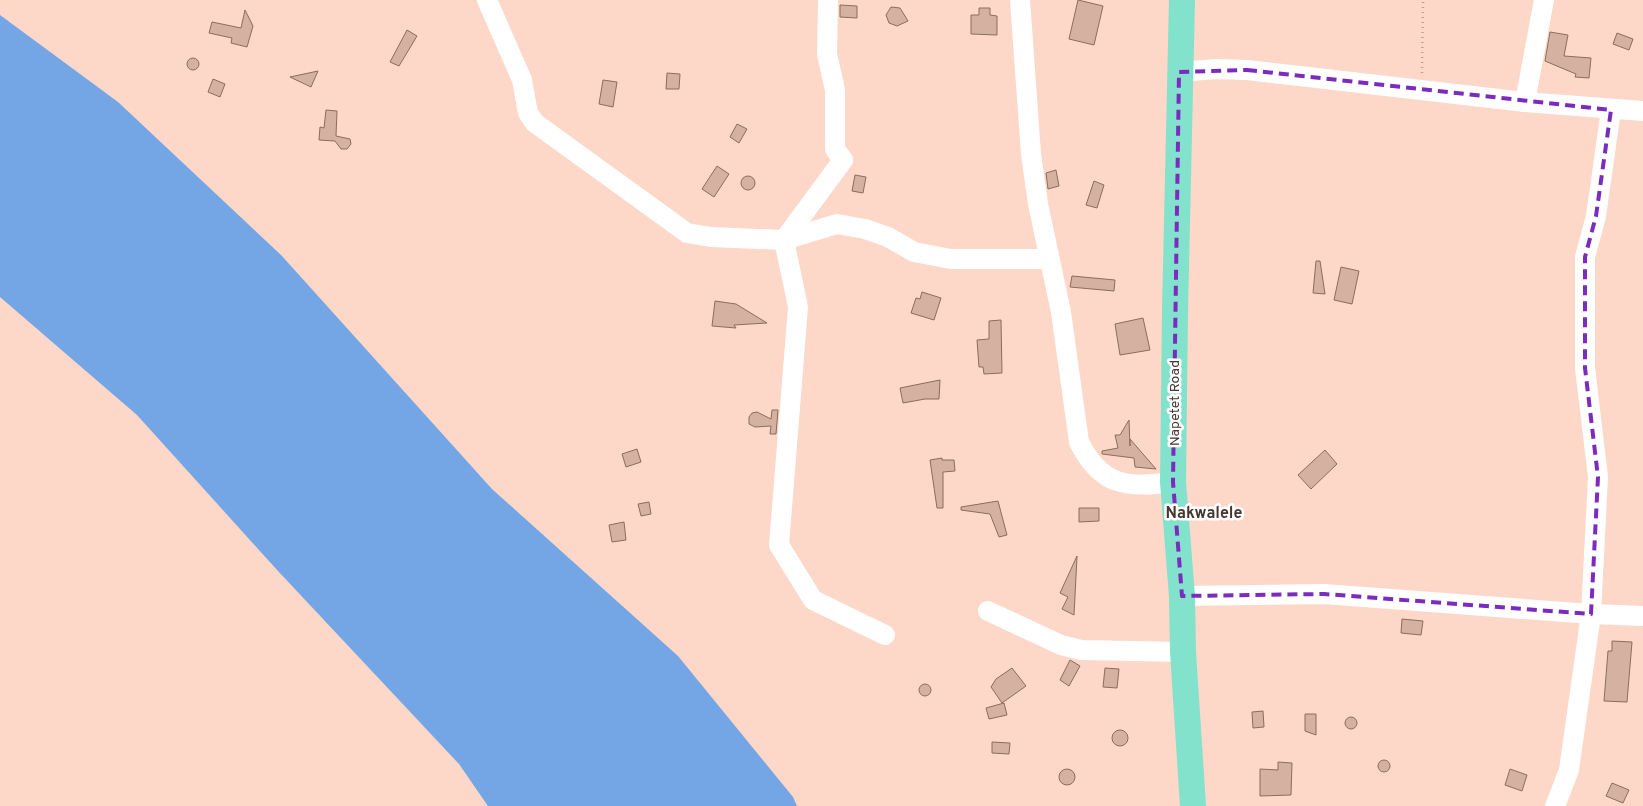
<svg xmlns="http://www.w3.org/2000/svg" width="1643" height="806" font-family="Overpass,sans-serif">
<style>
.water{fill:#74a5e5}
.building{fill:#d5b1a2;stroke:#8d6c5e}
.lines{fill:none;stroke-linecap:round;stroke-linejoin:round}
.path{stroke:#bc9e92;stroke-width:2.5;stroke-dasharray:1 4;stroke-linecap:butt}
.minor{stroke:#fff;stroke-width:20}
.major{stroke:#82e2cb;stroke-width:26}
.marked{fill:none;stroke:#7b2cbf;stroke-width:4;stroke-dasharray:10 6;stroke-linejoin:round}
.labels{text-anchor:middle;stroke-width:5;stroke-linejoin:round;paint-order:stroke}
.street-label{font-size:14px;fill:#453630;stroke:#fff}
.quarter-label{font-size:16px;font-weight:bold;fill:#453630;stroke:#fff}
</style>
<rect width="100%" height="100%" fill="#fdd7c8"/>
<polygon class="water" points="0,15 118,102 281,255 492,489 678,656 793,797 797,806 488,806 459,764 278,571 137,415 0,297"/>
<g class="building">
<polygon points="1078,0 1103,6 1094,45 1069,39"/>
<polygon points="840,5 857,6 857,18 840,17"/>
<polygon points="891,7 900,8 908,21 897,26 889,23 886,15"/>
<polygon points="979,8 990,8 990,15 997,16 997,35 971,34 971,15 979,15"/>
<polygon points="245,10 253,26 247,47 231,43 232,38 209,33 212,22 241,28"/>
<polygon points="407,30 417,36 399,66 390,62"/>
<polygon points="1550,32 1568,35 1564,56 1591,58 1589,78 1575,77 1576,74 1545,61"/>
<polygon points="1617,33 1633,39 1629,50 1613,44"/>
<circle cx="193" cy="64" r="6"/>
<polygon points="318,71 311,87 290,77"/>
<polygon points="667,73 680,74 679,89 666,89"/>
<polygon points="213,79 225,84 220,97 208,92"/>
<polygon points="603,80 617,82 613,107 599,104"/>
<polygon points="326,110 337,111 336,136 350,139 351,144 347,149 341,149 335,141 319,140 320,127 324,128"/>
<polygon points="737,124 747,129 739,143 730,137"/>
<polygon points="717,166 729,174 714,197 702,189"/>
<polygon points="1056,170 1059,186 1048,189 1046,173"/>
<polygon points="855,175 866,177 863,193 852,191"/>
<circle cx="748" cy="183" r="7"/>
<polygon points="1094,181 1104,185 1097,208 1086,205"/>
<polygon points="1316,261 1320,261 1325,294 1313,293"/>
<polygon points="1341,267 1359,271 1352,304 1334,300"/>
<polygon points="1072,276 1115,280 1114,291 1070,287"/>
<polygon points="922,292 941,298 934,320 911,313 916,298 920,299"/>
<polygon points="715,301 736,304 767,323 734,325 736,328 712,326"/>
<polygon points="1143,318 1150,350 1120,355 1115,324"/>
<polygon points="1001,320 1002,373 984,374 983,367 979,367 977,340 989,339 989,321"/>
<polygon points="940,380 939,399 925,399 903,403 900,388"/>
<polygon points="772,410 778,410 776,434 770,434 771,426 755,427 749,424 749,417 752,413 757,412 771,419"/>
<polygon points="1129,420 1130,446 1130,439 1156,469 1135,467 1134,458 1102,454 1102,451 1118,448 1115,435 1120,435"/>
<polygon points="637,449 641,462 626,467 622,454"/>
<polygon points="1325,450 1337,464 1311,489 1298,475"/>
<polygon points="942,458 942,460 954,460 955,471 943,472 943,508 937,508 930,460"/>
<polygon points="998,501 1007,535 999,537 990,514 961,510 961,507"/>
<polygon points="649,502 651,514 641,516 638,504"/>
<polygon points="1079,508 1099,508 1099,521 1079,522"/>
<polygon points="624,522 626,540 612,542 609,525"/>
<polygon points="1077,556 1077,557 1074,615 1062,609 1068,597 1060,593"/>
<polygon points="1402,619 1423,621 1421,635 1401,633"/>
<polygon points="1612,641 1632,642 1627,702 1604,701 1608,651 1612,651"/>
<polygon points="1070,660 1080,666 1069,686 1060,680"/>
<polygon points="1012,668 1026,686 1002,703 991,687 996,679"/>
<polygon points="1105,668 1119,669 1117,688 1103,687"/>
<circle cx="925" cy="690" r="6"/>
<polygon points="1004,703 1007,715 989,719 986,708"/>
<polygon points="1263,711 1264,727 1253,728 1252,712"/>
<polygon points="1305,714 1316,714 1316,735 1305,731"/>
<circle cx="1351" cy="723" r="6"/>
<circle cx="1120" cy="738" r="8"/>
<polygon points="992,742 1010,743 1009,754 992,753"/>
<circle cx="1384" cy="766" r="6"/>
<polygon points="1278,762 1292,763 1291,795 1260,796 1260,769 1278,770"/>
<circle cx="1067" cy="777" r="8"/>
<polygon points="1510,769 1527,775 1522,791 1505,785"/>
<polygon points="1612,783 1629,790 1623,803 1606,796"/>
</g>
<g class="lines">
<polyline class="path" points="1422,73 1423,0"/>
<g class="minor">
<polyline points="487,0 522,80 528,113 535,123 687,233 711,237 784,240 837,224 865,229 888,237 914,252 951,259 1049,259"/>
<polyline points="828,0 827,54 835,90 835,149 843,160 784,240 798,307 779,545 813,600 885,635"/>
<path d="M1020,0L1031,154L1038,204L1061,312L1079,442C1101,487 1128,488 1173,482"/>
<polyline points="1179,72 1216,69 1247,70 1525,102 1643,111"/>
<polyline points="1525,102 1544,0"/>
<polyline points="1182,596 1324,594 1591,614 1643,616"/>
<polyline points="988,611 1061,645 1081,650 1183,652"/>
<polyline points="1555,806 1569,770 1591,614 1598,477 1585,368 1585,257 1596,216 1611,110"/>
</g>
<polyline class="major" points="1182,0 1175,311 1173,482 1182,596 1183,652 1193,806"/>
</g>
<path class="marked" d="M1247,70L1611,110L1596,216L1585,257V368L1598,477L1591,614L1324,594L1182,596L1173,482L1179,72Z"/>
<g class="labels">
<g class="street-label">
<text transform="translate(1174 403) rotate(-90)" y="5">Napetet Road</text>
</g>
<g class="quarter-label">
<text x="1204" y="518">Nakwalele</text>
</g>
</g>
</svg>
